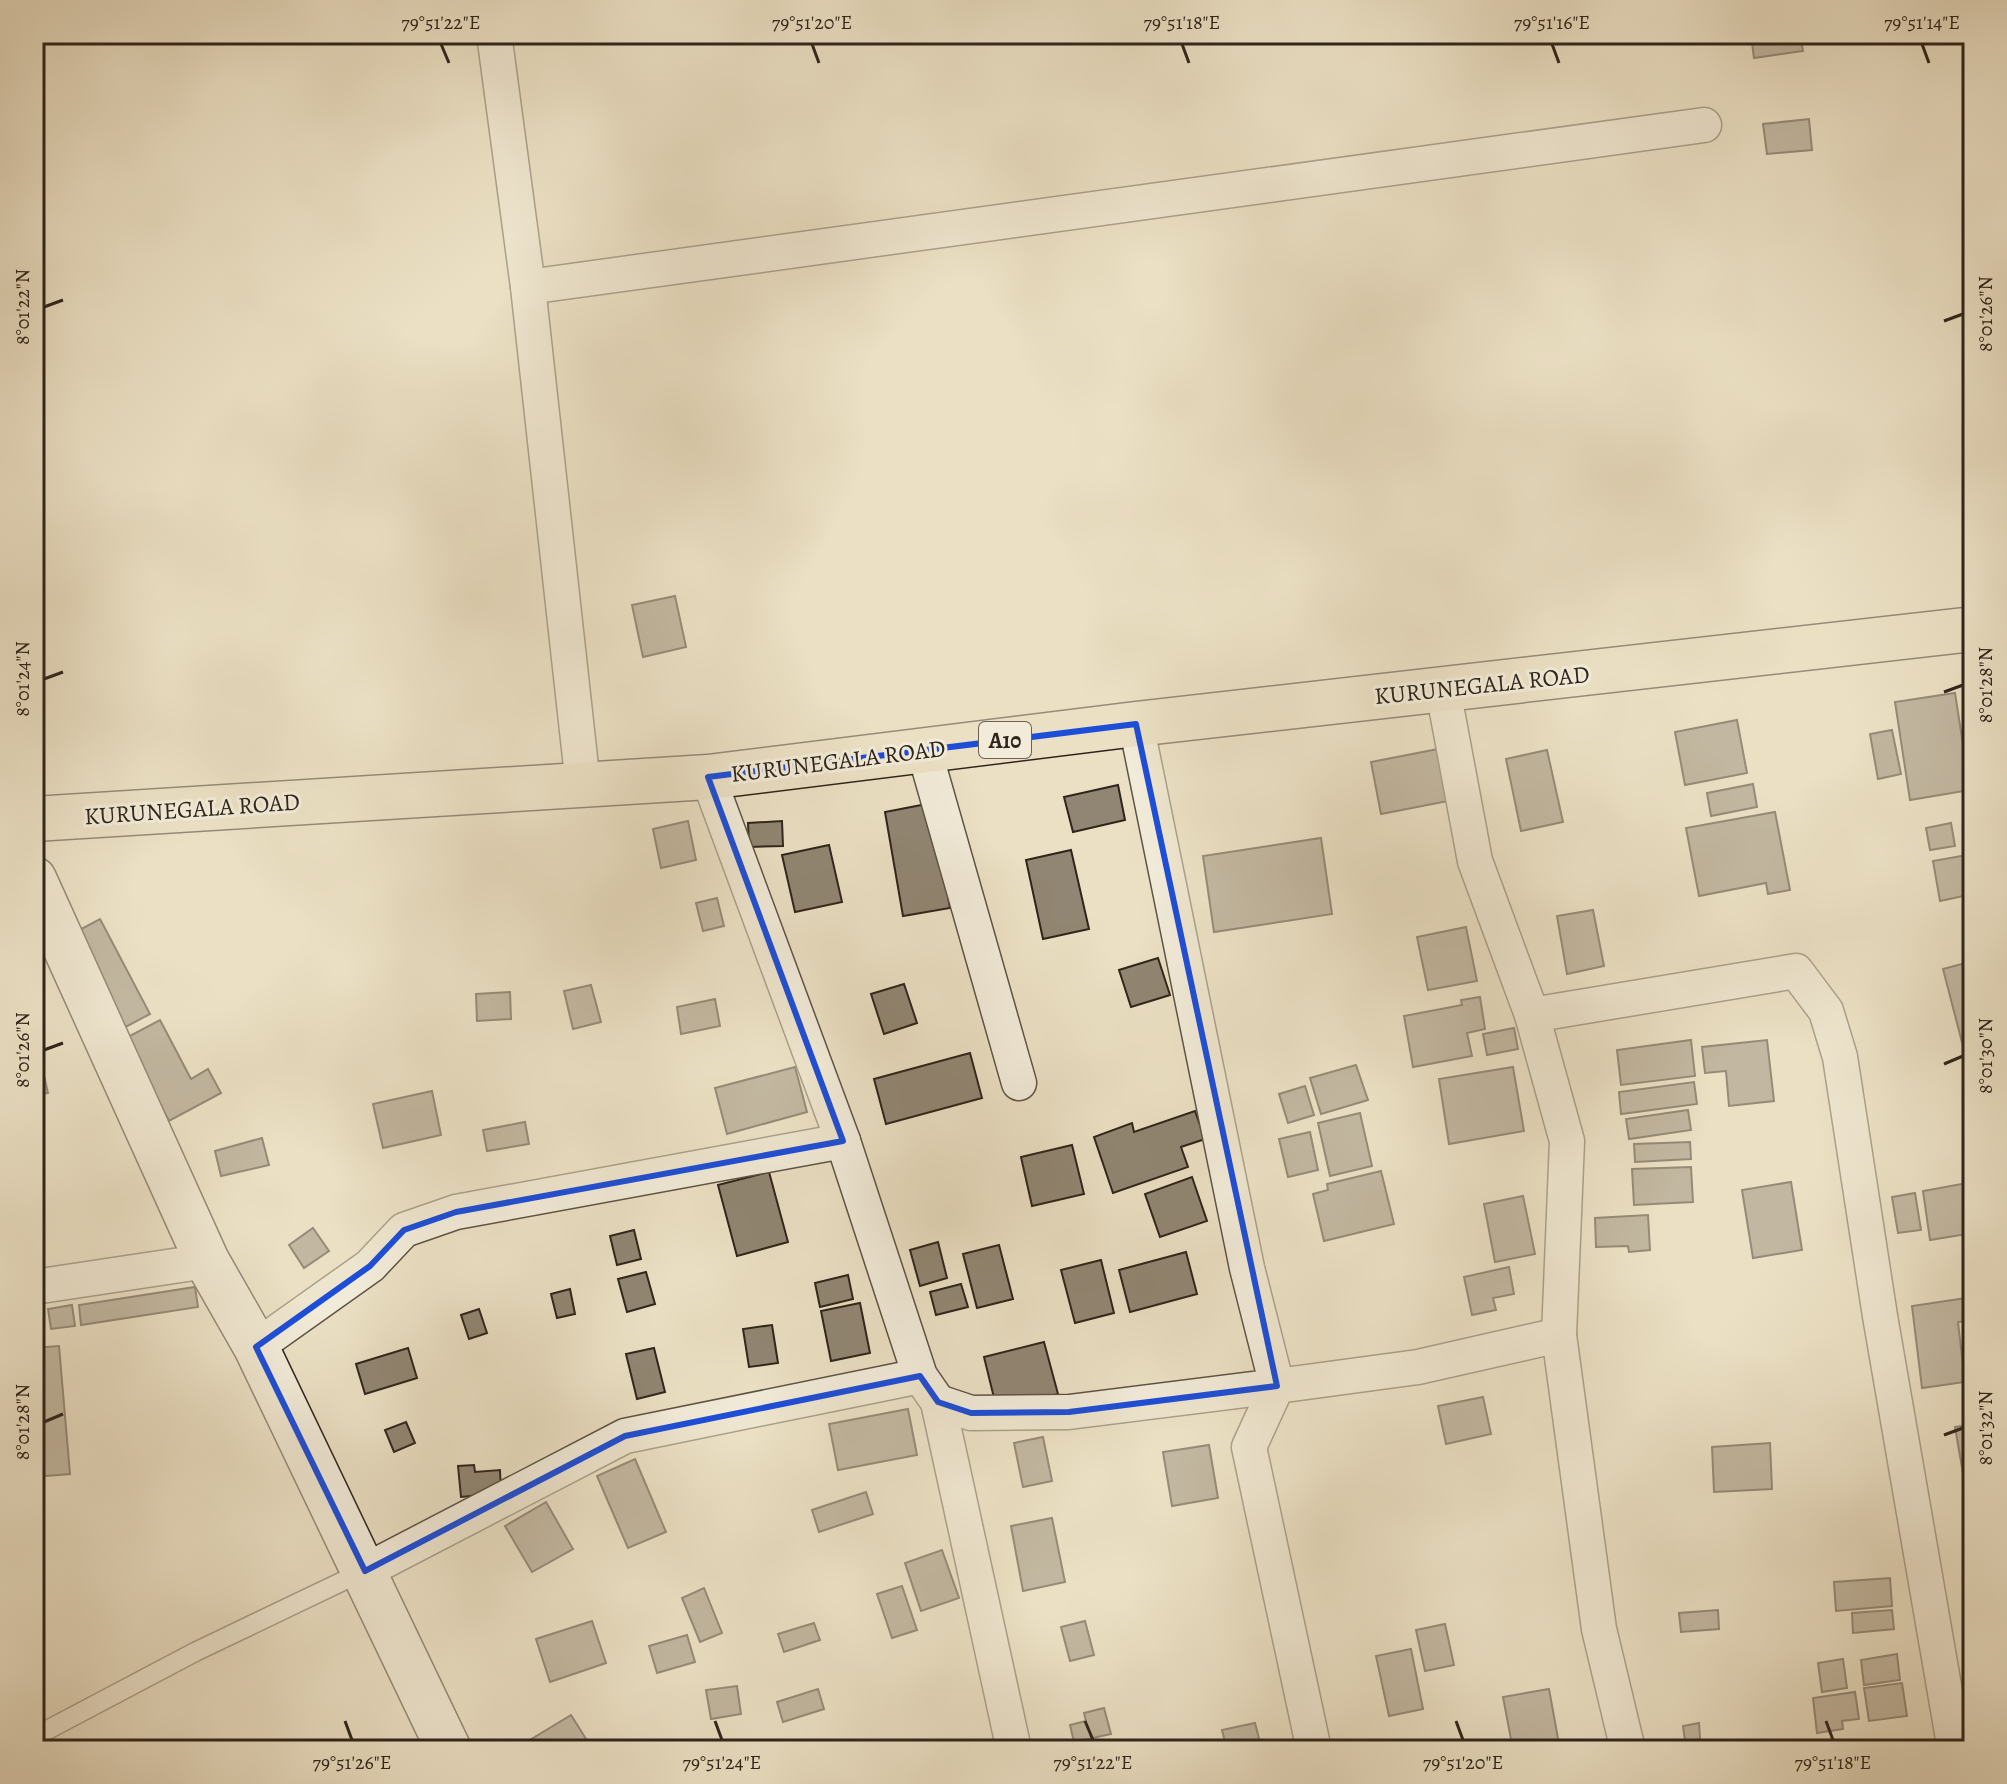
<svg xmlns="http://www.w3.org/2000/svg" width="2007" height="1784" font-family="Alegreya,serif">
<style>
.building{fill:#918673;stroke:#2f251b;stroke-width:2}
.lines{fill:none;stroke-linecap:round;stroke-linejoin:round}
.lane-casing{stroke:#5e5445;stroke-width:21}
.street-casing{stroke:#5e5445;stroke-width:37}
.secondary-casing{stroke:#2f251b;stroke-width:47}
.highway-casing{stroke:#2f251b;stroke-width:47}
.lane{stroke:#f2ebd9;stroke-width:18}
.street{stroke:#f2ebd9;stroke-width:34}
.secondary{stroke:#f2ebd9;stroke-width:44}
.highway{stroke:#ebe0c4;stroke-width:44}
.marked{fill:none;stroke:#1d4ed8;stroke-width:6;stroke-linejoin:round}
.ticks{fill:none;stroke:#2f251b;stroke-width:3}
.labels{text-anchor:middle;stroke-width:6;stroke-linejoin:round;paint-order:stroke}
.shield{fill:#f2ebd9;stroke:#6a6054;stroke-width:2}
.shield-label{font-size:22px;font-weight:bold;fill:#2f251b}
.street-label{font-size:24px;fill:#2f251b;stroke:#f2ebd9}
.neatline{fill:none;stroke:#2f251b;stroke-width:3}
.ticks-label{font-size:20px;text-anchor:middle;fill:#2f251b}
</style>
<rect width="100%" height="100%" fill="#ebe0c4"/>
<filter id="stains"><feTurbulence type="fractalNoise" baseFrequency=".0025" numOctaves="4"/><feColorMatrix values="0 0 0 0 .2 0 0 0 0 .09 0 0 0 0 .02 0 0 0 .5 -.17"/></filter>
<radialGradient id="worn" r=".72"><stop offset=".6" stop-color="#630" stop-opacity="0"/><stop offset="1" stop-color="#630" stop-opacity=".3"/></radialGradient>
<g class="building">
<polygon points="1800,34 1803,51 1754,58 1751,35"/>
<polygon points="1809,119 1812,150 1767,154 1763,124"/>
<polygon points="675,596 686,647 643,657 632,605"/>
<polygon points="1955,693 1970,790 1910,800 1895,702"/>
<polygon points="1737,720 1747,773 1685,785 1675,732"/>
<polygon points="1892,730 1901,774 1878,779 1870,734"/>
<polygon points="1438,749 1448,801 1381,814 1371,762"/>
<polygon points="1547,750 1563,822 1521,831 1506,759"/>
<polygon points="1753,784 1757,807 1711,816 1707,793"/>
<polygon points="1118,785 1125,820 1073,832 1064,797"/>
<polygon points="932,803 950,908 903,916 885,812"/>
<polygon points="1775,812 1790,890 1768,894 1766,883 1699,896 1686,828"/>
<polygon points="688,821 696,860 661,868 653,829"/>
<polygon points="782,821 783,846 749,847 748,823"/>
<polygon points="1951,823 1955,846 1930,850 1926,828"/>
<polygon points="1321,838 1332,914 1214,932 1203,856"/>
<polygon points="829,845 842,902 795,912 782,855"/>
<polygon points="1071,850 1089,929 1043,939 1026,860"/>
<polygon points="1973,854 1973,894 1940,901 1933,861"/>
<polygon points="717,898 724,926 703,931 696,903"/>
<polygon points="1593,910 1604,966 1567,974 1557,916"/>
<polygon points="100,919 150,1014 118,1031 68,936"/>
<polygon points="1466,927 1477,981 1428,990 1417,937"/>
<polygon points="1158,958 1170,995 1131,1007 1119,970"/>
<polygon points="1973,961 1973,1048 1964,1050 1943,969"/>
<polygon points="904,984 917,1023 884,1034 871,994"/>
<polygon points="591,985 601,1022 573,1029 564,991"/>
<polygon points="510,992 511,1019 477,1021 476,994"/>
<polygon points="1480,997 1485,1029 1467,1033 1472,1056 1413,1067 1404,1016 1462,1005 1461,1000"/>
<polygon points="715,999 720,1026 681,1034 677,1007"/>
<polygon points="160,1020 191,1079 208,1069 221,1093 169,1121 126,1038"/>
<polygon points="1514,1028 1518,1049 1487,1055 1483,1034"/>
<polygon points="1691,1040 1695,1076 1621,1085 1617,1050"/>
<polygon points="1767,1040 1774,1101 1729,1106 1726,1071 1705,1073 1702,1047"/>
<polygon points="36,1041 48,1093 34,1096 34,1042"/>
<polygon points="970,1053 982,1098 886,1124 874,1079"/>
<polygon points="1356,1065 1368,1100 1321,1114 1310,1078"/>
<polygon points="795,1067 807,1112 727,1134 715,1088"/>
<polygon points="1513,1067 1524,1131 1449,1144 1439,1079"/>
<polygon points="1694,1082 1697,1104 1621,1114 1619,1092"/>
<polygon points="1305,1086 1314,1115 1288,1123 1279,1094"/>
<polygon points="432,1091 441,1135 383,1148 373,1104"/>
<polygon points="1688,1110 1691,1130 1629,1139 1626,1119"/>
<polygon points="1195,1111 1205,1139 1181,1147 1188,1167 1113,1193 1094,1137 1132,1123 1134,1132"/>
<polygon points="1360,1113 1372,1166 1330,1176 1318,1123"/>
<polygon points="525,1122 529,1144 487,1151 483,1130"/>
<polygon points="1310,1132 1318,1170 1288,1177 1279,1139"/>
<polygon points="262,1138 269,1165 221,1176 215,1151"/>
<polygon points="1690,1142 1691,1159 1635,1162 1634,1144"/>
<polygon points="1072,1145 1084,1194 1032,1206 1021,1157"/>
<polygon points="1691,1167 1693,1202 1634,1205 1632,1169"/>
<polygon points="1381,1171 1394,1224 1324,1241 1313,1194 1328,1190 1327,1184"/>
<polygon points="769,1172 788,1242 737,1256 718,1185"/>
<polygon points="1192,1177 1207,1221 1160,1237 1145,1194"/>
<polygon points="1791,1182 1802,1250 1753,1258 1742,1190"/>
<polygon points="1973,1182 1973,1233 1930,1240 1923,1191"/>
<polygon points="1915,1193 1921,1230 1898,1233 1892,1197"/>
<polygon points="1523,1196 1535,1254 1495,1262 1484,1204"/>
<polygon points="1648,1215 1650,1250 1629,1252 1628,1246 1596,1247 1595,1218"/>
<polygon points="313,1228 329,1251 304,1268 289,1245"/>
<polygon points="634,1230 641,1259 617,1265 610,1236"/>
<polygon points="938,1242 947,1278 920,1286 910,1250"/>
<polygon points="999,1245 1013,1299 977,1308 963,1254"/>
<polygon points="1186,1252 1197,1294 1130,1312 1119,1270"/>
<polygon points="1101,1260 1114,1313 1075,1323 1061,1270"/>
<polygon points="1509,1267 1514,1294 1493,1298 1496,1310 1472,1315 1464,1277"/>
<polygon points="646,1272 655,1304 627,1312 618,1279"/>
<polygon points="848,1275 853,1299 820,1307 815,1283"/>
<polygon points="961,1284 968,1307 936,1315 930,1292"/>
<polygon points="195,1287 198,1307 81,1325 79,1305"/>
<polygon points="570,1289 575,1314 557,1318 551,1294"/>
<polygon points="1973,1297 1973,1320 1958,1322 1965,1382 1922,1388 1912,1306"/>
<polygon points="860,1303 870,1353 831,1361 821,1311"/>
<polygon points="72,1305 75,1326 51,1329 48,1309"/>
<polygon points="479,1309 487,1333 469,1339 461,1315"/>
<polygon points="772,1325 778,1363 749,1367 743,1329"/>
<polygon points="1044,1342 1058,1394 997,1410 984,1357"/>
<polygon points="59,1346 70,1474 34,1477 34,1348"/>
<polygon points="408,1348 417,1378 365,1394 356,1364"/>
<polygon points="654,1348 665,1392 637,1399 626,1354"/>
<polygon points="1483,1397 1491,1434 1446,1444 1438,1406"/>
<polygon points="908,1409 917,1455 838,1470 829,1424"/>
<polygon points="406,1422 415,1443 394,1452 385,1430"/>
<polygon points="1973,1424 1973,1507 1969,1508 1955,1427"/>
<polygon points="1043,1437 1052,1481 1023,1487 1014,1443"/>
<polygon points="1770,1443 1772,1489 1714,1492 1712,1447"/>
<polygon points="1209,1445 1218,1498 1172,1506 1163,1452"/>
<polygon points="635,1459 666,1532 628,1548 597,1476"/>
<polygon points="474,1465 475,1472 500,1470 501,1493 461,1497 458,1466"/>
<polygon points="866,1492 873,1514 819,1532 812,1510"/>
<polygon points="546,1502 573,1549 532,1572 505,1526"/>
<polygon points="1052,1518 1065,1582 1023,1591 1011,1526"/>
<polygon points="942,1550 959,1598 921,1611 905,1563"/>
<polygon points="1890,1578 1892,1606 1836,1611 1834,1582"/>
<polygon points="902,1586 917,1630 892,1638 877,1594"/>
<polygon points="704,1588 722,1633 700,1642 682,1598"/>
<polygon points="1718,1610 1719,1629 1681,1632 1679,1613"/>
<polygon points="1892,1610 1894,1629 1853,1633 1852,1613"/>
<polygon points="592,1621 606,1663 550,1682 536,1639"/>
<polygon points="1085,1621 1094,1655 1070,1661 1061,1627"/>
<polygon points="814,1623 820,1640 784,1652 778,1634"/>
<polygon points="1445,1624 1454,1665 1425,1671 1416,1630"/>
<polygon points="687,1635 695,1662 657,1673 649,1646"/>
<polygon points="1411,1649 1423,1709 1389,1716 1376,1656"/>
<polygon points="1897,1654 1900,1680 1864,1685 1861,1660"/>
<polygon points="1843,1659 1847,1688 1822,1692 1818,1663"/>
<polygon points="1902,1683 1907,1716 1869,1721 1864,1688"/>
<polygon points="737,1686 741,1714 711,1719 706,1690"/>
<polygon points="818,1689 824,1709 783,1722 777,1702"/>
<polygon points="1549,1689 1559,1744 1513,1750 1503,1697"/>
<polygon points="1855,1692 1859,1719 1842,1721 1843,1729 1817,1733 1813,1698"/>
<polygon points="1104,1708 1111,1734 1074,1742 1070,1725 1086,1721 1084,1713"/>
<polygon points="571,1715 593,1750 516,1750 515,1749"/>
<polygon points="1255,1723 1262,1750 1227,1750 1222,1730"/>
<polygon points="1699,1723 1700,1739 1685,1741 1683,1726"/>
</g>
<g class="lines">
<g class="lane-casing">
<polyline id="lane" points="34,1737 195,1652 364,1571"/>
</g>
<g class="street-casing">
<g id="street">
<polyline points="494,34 528,287 583,785"/>
<polyline points="528,287 1704,125"/>
<polyline points="924,750 1019,1083"/>
<polyline points="708,777 843,1141 920,1376 938,1402 1014,1750"/>
<polyline points="1532,1015 1796,971 1826,1011 1840,1057 1880,1316 1955,1750"/>
<polyline points="34,1287 207,1261"/>
<polyline points="1559,1335 1599,1629 1628,1750"/>
<polyline points="256,1347 370,1266 404,1230 456,1212 843,1141"/>
<polyline points="938,1402 971,1413 1069,1412 1277,1386 1247,1268 1136,724"/>
<polyline points="365,1571 625,1436 920,1376"/>
<polyline points="1314,1750 1249,1447 1277,1386 1418,1367 1559,1335 1567,1141 1532,1015 1475,861 1443,690"/>
</g>
</g>
<g class="secondary-casing">
<polyline id="secondary" points="34,879 207,1261 256,1347 449,1750"/>
</g>
<g class="highway-casing">
<polyline id="highway" points="34,819 708,777 1136,724 1973,629"/>
</g>
<use href="#lane" class="lane"/>
<use href="#street" class="street"/>
<use href="#secondary" class="secondary"/>
<use href="#highway" class="highway"/>
</g>
<path d="M0 0H2007V1784H0ZM1136,724L1277,1386L1069,1412L971,1413L938,1402L920,1376L625,1436L365,1571L256,1347L370,1266L404,1230L456,1212L843,1141L708,777Z" fill="#ebe0c4" fill-opacity=".55" fill-rule="evenodd"/>
<path class="marked" d="M1136,724L1277,1386L1069,1412L971,1413L938,1402L920,1376L625,1436L365,1571L256,1347L370,1266L404,1230L456,1212L843,1141L708,777Z"/>
<path class="ticks" d="M441,44L449,63M812,44L819,63M1182,44L1189,63M1552,44L1559,63M1922,44L1929,63M44,307L63,300M1944,321L1963,314M44,679L63,672M1944,692L1963,685M44,1050L63,1043M1944,1064L1963,1056M44,1422L63,1414M1944,1435L1963,1428M345,1721L352,1740M715,1721L722,1740M1085,1721L1093,1740M1456,1721L1463,1740M1826,1721L1833,1740"/>
<g class="labels">
<rect class="shield" x="979" y="722" width="52" height="36" rx="6"/>
<g class="shield-label">
<text x="1005" y="748">A10</text>
</g>
<g class="street-label">
<text transform="translate(1482 685) rotate(-6)" y="8">KURUNEGALA ROAD</text>
<text transform="translate(838 761) rotate(-7)" y="8">KURUNEGALA ROAD</text>
<text transform="translate(192 809) rotate(-4)" y="8">KURUNEGALA ROAD</text>
</g>
</g>
<rect width="2007" height="1784" fill="none" stroke="#ebe0c4" stroke-width="88"/>
<rect x="44" y="44" width="1919" height="1696" class="neatline"/>
<g class="ticks-label">
<text x="441" y="29">79°51'22"E</text>
<text x="812" y="29">79°51'20"E</text>
<text x="1182" y="29">79°51'18"E</text>
<text x="1552" y="29">79°51'16"E</text>
<text x="1922" y="29">79°51'14"E</text>
<text transform="translate(22 307) rotate(-90)" y="7">8°01'22"N</text>
<text transform="translate(1985 314) rotate(-90)" y="7">8°01'26"N</text>
<text transform="translate(22 679) rotate(-90)" y="7">8°01'24"N</text>
<text transform="translate(1985 685) rotate(-90)" y="7">8°01'28"N</text>
<text transform="translate(22 1050) rotate(-90)" y="7">8°01'26"N</text>
<text transform="translate(1985 1056) rotate(-90)" y="7">8°01'30"N</text>
<text transform="translate(22 1422) rotate(-90)" y="7">8°01'28"N</text>
<text transform="translate(1985 1428) rotate(-90)" y="7">8°01'32"N</text>
<text x="352" y="1769">79°51'26"E</text>
<text x="722" y="1769">79°51'24"E</text>
<text x="1093" y="1769">79°51'22"E</text>
<text x="1463" y="1769">79°51'20"E</text>
<text x="1833" y="1769">79°51'18"E</text>
</g>
<rect width="100%" height="100%" filter="url(#stains)"/>
<rect width="100%" height="100%" fill="url(#worn)"/>
</svg>
